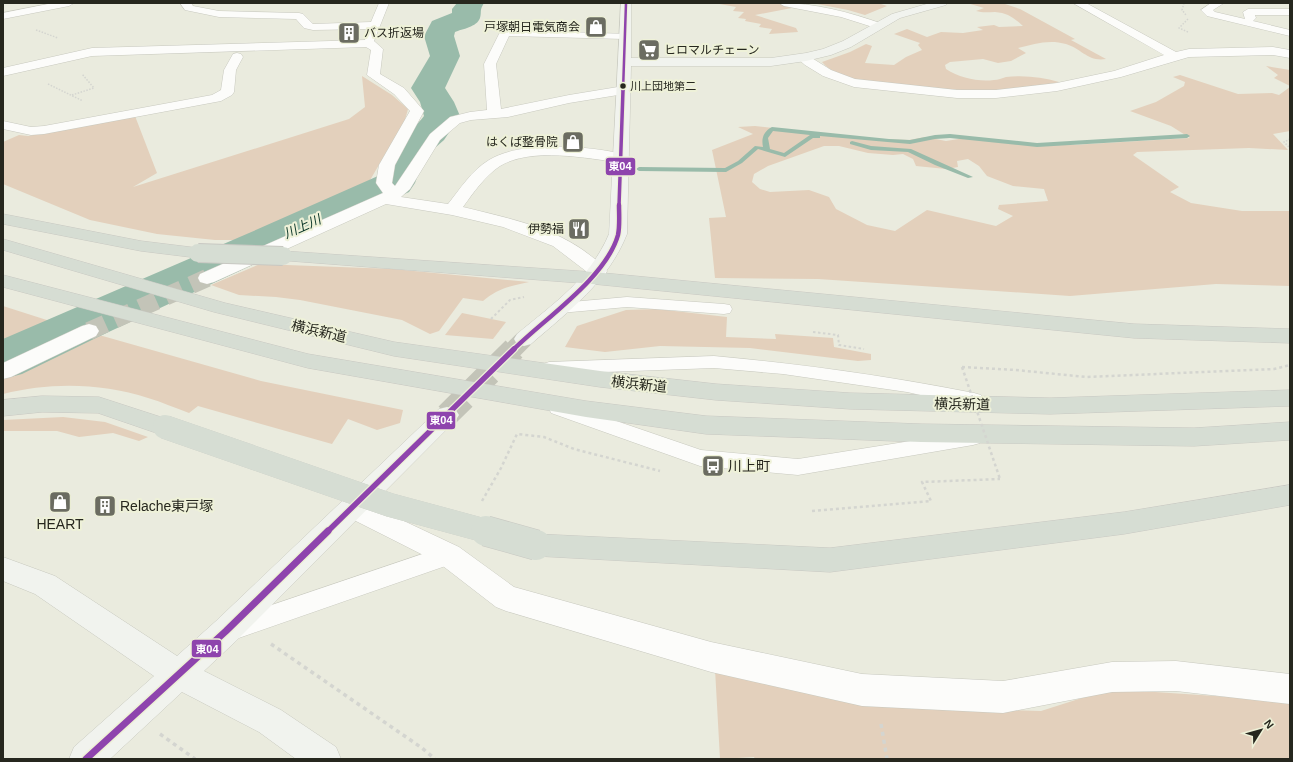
<svg xmlns="http://www.w3.org/2000/svg" width="1293" height="762" font-family="Helvetica,'Noto Sans JP',sans-serif">
<style>
.green{fill:#e3d0bc;fill-rule:evenodd}
.lines{fill:none;stroke-linecap:round;stroke-linejoin:round}
.stream{fill:#9ba;fill-rule:evenodd}
.river{fill:#9ba;fill-rule:evenodd}
.street-tunnel{stroke:#c3c4b8;stroke-width:18;stroke-dasharray:18 10;stroke-linecap:butt}
.secondary-tunnel-far1{stroke:#c3c4b8;stroke-width:18;stroke-dasharray:18 10;stroke-linecap:butt}
.secondary-tunnel{stroke:#c3c4b8;stroke-width:24;stroke-dasharray:24 12;stroke-linecap:butt}
.lane-casing{stroke:#c8c9bf;stroke-width:1}
.street-casing{stroke:#c8c9bf;stroke-width:1}
.secondary-casing{stroke:#c8c9bf;stroke-width:1}
.highway-casing{stroke:#c8c8c2;stroke-width:1}
.path-far3{stroke:#d4d5d0;stroke-width:1.5;stroke-dasharray:1.5 1.5;stroke-linecap:butt}
.path-far2{stroke:#d4d5d0;stroke-width:2;stroke-dasharray:2.5 2.5;stroke-linecap:butt}
.path-far1{stroke:#d4d5d0;stroke-width:2.5;stroke-dasharray:3 3;stroke-linecap:butt}
.path{stroke:#d4d5d0;stroke-width:3.5;stroke-dasharray:4 4;stroke-linecap:butt}
.lane{fill:#fcfcfa;fill-rule:evenodd}
.street{fill:#fcfcfa;fill-rule:evenodd}
.secondary{fill:#f1f3ee;fill-rule:evenodd}
.highway{fill:#d6ddd3;fill-rule:evenodd}
.highway-bridge-far2-casing{stroke:#c8c8c2;stroke-width:20;stroke-linecap:butt}
.highway-bridge-far1-casing{stroke:#c8c8c2;stroke-width:24;stroke-linecap:butt}
.highway-bridge-casing{stroke:#c8c8c2;stroke-width:31;stroke-linecap:butt}
.path-bridge{stroke:#d4d5d0;stroke-width:2.5;stroke-dasharray:3 3;stroke-linecap:butt}
.highway-bridge-far2{stroke:#d6ddd3;stroke-width:18}
.highway-bridge-far1{stroke:#d6ddd3;stroke-width:24}
.highway-bridge{stroke:#d6ddd3;stroke-width:30}
.bus-1-far4-casing{stroke:#eef1d8;stroke-width:4}
.bus-1-far3-casing{stroke:#eef1d8;stroke-width:5.5}
.bus-1-far2-casing{stroke:#eef1d8;stroke-width:7}
.bus-1-far1-casing{stroke:#eef1d8;stroke-width:8}
.bus-1-casing{stroke:#eef1d8;stroke-width:10}
.bus-1-far4{stroke:#8e44ad;stroke-width:2.5}
.bus-1-far3{stroke:#8e44ad;stroke-width:3.5}
.bus-1-far2{stroke:#8e44ad;stroke-width:4.5}
.bus-1-far1{stroke:#8e44ad;stroke-width:5.5}
.bus-1{stroke:#8e44ad;stroke-width:7}
.bus-dot{fill:#26271e;stroke:#eef1d8;stroke-width:1.5}
.labels{text-anchor:middle;stroke-width:4;stroke-linejoin:round;paint-order:stroke}
.far-bus-label{font-size:11px;fill:#26271e;stroke:#eef1d8;text-anchor:start}
.far-poi-label{font-size:12px;fill:#26271e;stroke:#eef1d8;text-anchor:end}
.far-water-label{font-size:13px;font-style:italic;fill:#063325;stroke:#eef1d8}
.street-label{font-size:14px;fill:#26271e;stroke:#eef1d8}
.poi-label{font-size:14px;fill:#26271e;stroke:#eef1d8;text-anchor:start}
.line-badge{stroke:#eef1d8;stroke-width:1.5}
.badge-label{font-size:11px;text-anchor:middle;font-weight:bold;fill:#fff}
</style>
<rect width="100%" height="100%" fill="#eaebde"/>
<g class="green">
<polygon points="714,3 780,3 797,7 755,15 796,28 798,32 769,34 772,29 759,27 761,24 745,21 746,19 738,18 744,12 733,11 736,7"/>
<polygon points="812,3 878,3 887,6 865,15 848,10"/>
<path d="M967,3H1002L1020,9L1075,39L1071,40L1106,59C1088,62 1082,49 1066,44C1049,39 1034,44 1018,48L1026,53L1011,61L998,63L983,59L950,62L945,65L946,69C960,78 978,82 994,80C998,80 1002,78 1006,77C1024,75 1042,77 1059,82C1011,95 950,90 901,86C888,84 872,85 859,81C846,78 830,72 822,62L850,52L866,44L872,46L865,63L894,65L906,57L922,50L918,45L920,43L894,34L907,29L927,37L941,32L963,33L983,30L977,27L994,25L999,27L1023,26C1014,18 1008,13 995,12C988,12 983,13 976,11L984,8Z"/>
<polygon points="1266,66 1290,70 1290,86 1274,78 1278,75"/>
<path d="M1180,75L1238,94L1272,93L1279,95L1290,87V113L1289,114L1290,115V131L1273,134L1288,150L1249,148L1137,152L1133,155L1179,187L1170,192L1191,203L1242,211H1290V286L1216,284L1070,296L818,279L715,278L709,218L726,217L712,150L753,134L738,127L755,126L861,138L909,140L925,137L946,141L965,138L1028,145H1072L1190,138L1171,126L1130,111L1156,102L1184,86L1185,82L1173,77ZM824,146H839L868,153L893,155L903,154L913,159L916,166L946,169L958,167L957,161L968,159L979,166L987,176L1013,186L1044,189L1048,201L999,205L998,209L1013,216L996,226L927,210L895,231L867,225L836,209L829,197L809,190L770,192L760,189L752,182L754,174L768,166Z"/>
<polygon points="362,76 392,95 408,109 405,120 362,194 257,240 215,240 157,234 90,220 3,184 3,142 19,135 28,136 135,116 157,173 133,187 349,119 365,107"/>
<path d="M260,264L393,269L529,282C511,286 498,288 483,301L463,298L439,331L430,334L402,320L300,300L276,297L239,295L211,285Z"/>
<polygon points="3,306 53,322 34,342 3,354"/>
<polygon points="657,309 727,317 726,337 776,339 775,334 833,338 834,347 871,354 871,360 858,361 750,348 660,346 605,352 565,347 577,326 626,310"/>
<polygon points="462,313 506,322 493,339 445,335"/>
<path d="M92,333L261,381L403,410L400,423L377,430L348,419L332,444L198,406L189,413C175,408 162,402 148,398C101,383 51,382 3,394V374Z"/>
<polygon points="63,417 105,422 148,437 139,441 113,433 79,437 57,431 3,431 3,420"/>
<polygon points="715,669 839,701 928,708 1041,711 1110,689 1245,698 1290,703 1290,759 755,759 754,757 720,759"/>
</g>
<g class="lines">
<g class="stream">
<path d="M772,127L889,139L910,140L935,135L950,134L1037,143L1187,134L1190,136L1187,138L1037,147L950,138L935,139L910,144L820,136V138H813L785,157L758,149L742,163L726,172L639,171L636,169L639,167L725,168L738,161L755,146L763,147C761,138 764,131 772,127ZM773,131L810,135L784,153L770,149L768,138Z"/>
<polygon points="852,141 871,146 911,149 973,177 968,178 935,165 908,152 871,150 850,144 850,142"/>
</g>
<path class="river" d="M457,3H484C479,11 482,11 480,18C477,27 462,29 455,32L454,36L460,56L445,88L454,102L460,116L444,140L428,154L420,169L415,183L409,192L98,337L22,374L3,379V339L249,233L378,176C382,164 391,150 399,140C407,131 417,126 424,116L420,102L411,88L430,56L424,36L432,21L452,13V9Z"/>
<polyline class="street-tunnel" points="89,331 207,278"/>
<polyline class="secondary-tunnel-far1" points="513,350 524,339"/>
<polyline class="secondary-tunnel" points="447,415 514,349"/>
<g class="lane-casing">
<g id="lane">
<polygon points="627,297 724,304 730,305 732,309 730,313 724,314 627,307 560,313 554,312 552,308 554,304 560,303"/>
<path d="M714,356C802,364 888,376 974,393L981,395L983,400L981,405L974,407L907,392L783,374L714,368L549,374L543,372L540,368L543,364L549,362Z"/>
<polygon points="558,401 701,450 798,459 973,431 980,433 983,438 980,443 973,445 798,475 700,466 551,413 549,408 551,403"/>
<polygon points="449,545 457,548 460,555 457,562 233,640 224,637 221,629 224,621 233,618"/>
</g>
</g>
<g class="street-casing">
<g id="street">
<polygon points="53,3 74,3 69,6 3,19 3,13"/>
<path d="M180,3H191L193,6L219,11L299,13L303,14L313,24L371,22L379,3H389L374,41L383,49L380,74L404,88L424,111L395,165L392,183L395,186L430,134L450,117L470,112L487,110L484,64L501,30L629,34L631,36L629,38L625,39L509,36L496,64L501,109L569,95L624,86L629,87L631,90L629,93L624,94L569,103L508,117L471,120L460,123L440,140L410,189L401,197L448,204C460,189 472,170 489,160C521,140 592,146 627,155L630,158L627,161L622,163C587,158 531,147 500,166C485,176 473,193 463,207C507,218 555,227 591,256C597,261 603,265 607,271L605,275L598,277L591,275L553,246L503,227L452,215L386,204L214,282L207,284L200,282L198,278L200,274L383,193L376,183L379,165L410,111L394,94L367,75L371,50L366,47L92,56L3,76V68L92,48L365,40L368,29L313,30L304,28L296,19L219,17L185,10Z"/>
<path d="M779,3C815,3 849,12 883,24L885,26L879,29L841,17L784,6Z"/>
<polygon points="1073,3 1086,3 1176,52 1189,49 1273,47 1290,50 1290,58 1273,55 1189,57 1121,77 1057,91 996,98 957,98 854,87 823,76 805,65 797,58 799,55 807,55 831,70 855,79 957,90 996,90 1057,83 1114,71 1164,55"/>
<polygon points="1211,3 1224,3 1213,10 1215,12 1245,19 1243,12 1248,9 1290,9 1290,15 1255,15 1256,18 1253,21 1290,30 1290,36 1207,16 1201,10"/>
<polygon points="237,53 241,54 243,57 236,70 234,92 232,95 221,101 44,134 31,135 3,129 3,121 31,127 44,126 212,95 221,90 224,70 233,54"/>
<polygon points="89,324 96,326 99,331 96,336 11,377 3,379 3,363 82,326"/>
<polygon points="353,497 459,547 514,587 711,642 862,674 1003,681 1112,662 1176,661 1290,674 1290,704 1176,691 1112,692 1003,713 862,706 711,672 506,611 496,607 439,563 344,515 340,508 344,501"/>
</g>
</g>
<g class="secondary-casing">
<g id="secondary">
<path d="M621,3H631V58H771L806,53L823,49L843,41L892,14L930,3H947L946,5L900,18L851,47L831,55L806,61L771,66H631L627,234C608,282 569,311 531,344L524,346L517,344L514,339L517,334C553,304 590,279 609,234Z"/>
<polygon points="447,407 455,409 459,415 455,421 236,641 204,671 281,710 336,747 341,759 296,759 259,732 182,692 110,759 69,759 74,747 154,676 35,594 3,581 3,557 55,576 177,656 216,621 439,409"/>
</g>
</g>
<g class="highway-casing">
<g id="highway">
<polygon points="3,214 141,241 198,248 204,249 207,253 204,257 198,258 141,251 3,224"/>
<polygon points="3,239 225,303 394,342 600,371 716,384 850,393 1050,398 1290,390 1290,406 1050,414 850,409 716,400 600,387 394,356 214,312 3,250"/>
<polygon points="283,251 593,272 1134,324 1290,329 1290,343 1134,338 593,284 277,260 274,256 277,252"/>
<polygon points="3,275 308,354 586,401 706,416 921,424 1194,428 1290,422 1290,440 1194,446 921,442 706,434 586,417 308,368 3,287"/>
<polygon points="42,396 99,397 173,421 177,427 173,433 165,436 98,413 42,412 3,416 3,400"/>
<polygon points="1290,485 1290,505 1124,534 830,572 536,556 526,553 523,545 526,537 536,534 830,548 1124,512"/>
</g>
</g>
<g class="path-far3">
<polyline points="1184,3 1182,10 1186,15"/>
<polyline points="1188,19 1179,28 1188,32"/>
<polyline points="36,30 58,38"/>
<polyline points="48,84 83,101"/>
<polyline points="72,95 94,88 82,74"/>
<polyline points="1290,139 1284,142 1290,148"/>
</g>
<g class="path-far2">
<polyline points="491,319 510,300 524,297"/>
<polyline points="813,332 838,335 839,345 864,349"/>
</g>
<g class="path-far1">
<polyline points="962,367 1016,370 1086,377 1274,369 1290,365"/>
<polyline points="482,501 501,468 517,434 544,437 574,449 660,471"/>
<polyline points="812,511 931,501 922,482 1000,479"/>
</g>
<g class="path">
<polyline points="271,644 422,748 435,759"/>
<polyline points="881,724 887,759"/>
<polyline points="160,734 195,759"/>
</g>
<use href="#lane" class="lane"/>
<use href="#street" class="street"/>
<use href="#secondary" class="secondary"/>
<use href="#highway" class="highway"/>
<g class="highway-bridge-far2-casing">
<polyline id="highway-bridge-far2" points="198,253 283,256"/>
</g>
<g class="highway-bridge-far1-casing">
<polyline id="highway-bridge-far1" points="165,427 390,505 490,532"/>
</g>
<g class="highway-bridge-casing">
<polyline id="highway-bridge" points="486,531 536,545"/>
</g>
<polyline class="path-bridge" points="962,367 1000,479"/>
<use href="#highway-bridge-far2" class="highway-bridge-far2"/>
<use href="#highway-bridge-far1" class="highway-bridge-far1"/>
<use href="#highway-bridge" class="highway-bridge"/>
<g class="bus-1-far4-casing">
<polyline id="bus-1-far4" points="623,91 626,3"/>
</g>
<g class="bus-1-far3-casing">
<polyline id="bus-1-far3" points="619,206 623,90"/>
</g>
<g class="bus-1-far2-casing">
<path id="bus-1-far2" d="M513,350C544,319 606,278 618,235C620,226 619,214 619,205"/>
</g>
<g class="bus-1-far1-casing">
<polyline id="bus-1-far1" points="327,532 514,349"/>
</g>
<g class="bus-1-casing">
<polyline id="bus-1" points="86,759 226,631 328,531"/>
</g>
<use href="#bus-1-far4" class="bus-1-far4"/>
<use href="#bus-1-far3" class="bus-1-far3"/>
<use href="#bus-1-far2" class="bus-1-far2"/>
<use href="#bus-1-far1" class="bus-1-far1"/>
<use href="#bus-1" class="bus-1"/>
</g>
<defs>
<g id="shop-square" transform="scale(1.15)"><rect x="-9" y="-9" width="18" height="18" rx="4" fill="#6b6c61" stroke="#eef1d8"/><path d="M-5-2.5h2.3a2.7 3.5 0 0 1 5.4 0H5L5.5 6h-11ZM-1.5-2.5h3a1.5 2.3 0 0 0-3 0Z" fill="#fff"/></g>
<g id="building-square" transform="scale(1.15)"><rect x="-9" y="-9" width="18" height="18" rx="4" fill="#6b6c61" stroke="#eef1d8"/><path d="M-4-6H4V6H1V3H-1V6H-4ZM-2.5-4.3h1.7v1.8h-1.7ZM.8-4.3h1.7v1.8H.8ZM-2.5-1h1.7V.8h-1.7ZM.8-1h1.7V.8H.8Z" fill="#fff"/></g>
<g id="supermarket-square" transform="scale(1.15)"><rect x="-9" y="-9" width="18" height="18" rx="4" fill="#6b6c61" stroke="#eef1d8"/><path d="M-6-5.5h2.5l.6 2H6L4.5 2H-2.5L-4.4-4H-6ZM-1.5 3.2a1.3 1.3 0 1 0 .1 0ZM3 3.2a1.3 1.3 0 1 0 .1 0Z" fill="#fff"/></g>
<g id="restaurant-square" transform="scale(1.15)"><rect x="-9" y="-9" width="18" height="18" rx="4" fill="#6b6c61" stroke="#eef1d8"/><path d="M-5-6h1v4h1v-4h1v4h1v-4h1v5L-1.5 .5V6h-2V.5L-5-1ZM5-6V6H3V1.5H1.5Q1.5-4 5-6Z" fill="#fff"/></g>
<g id="bus-square" transform="scale(1.15)"><rect x="-9" y="-9" width="18" height="18" rx="4" fill="#6b6c61" stroke="#eef1d8"/><path d="M-5-6H5V4H4V6H2V4H-2V6H-4V4H-5ZM-3.5-4V0h7V-4ZM-3.5 1.2v1.5H-2V1.2ZM2 1.2v1.5H3.5V1.2Z" fill="#fff"/></g>
</defs>
<g fill-rule="evenodd">
<use href="#shop-square" x="596" y="27"/>
<use href="#building-square" x="349" y="33"/>
<use href="#supermarket-square" x="649" y="50"/>
<use href="#shop-square" x="573" y="142"/>
<use href="#restaurant-square" x="579" y="229"/>
<use href="#bus-square" x="713" y="466"/>
<use href="#shop-square" x="60" y="502"/>
<use href="#building-square" x="105" y="506"/>
</g>
<circle class="bus-dot" cx="623" cy="86" r="3.5"/>
<g class="labels">
<g class="far-bus-label">
<text x="630" y="90">川上団地第二</text>
</g>
<g class="far-poi-label">
<text x="580" y="31">戸塚朝日電気商会</text>
<text x="364" y="37" text-anchor="start">バス折返場</text>
<text x="664" y="54" text-anchor="start">ヒロマルチェーン</text>
<text x="558" y="146">はくば整骨院</text>
<text x="564" y="233">伊勢福</text>
</g>
<g class="far-water-label">
<text transform="translate(302 226) rotate(-24)" y="5">川上川</text>
</g>
<g class="street-label">
<text transform="translate(319 331) rotate(13)" y="5">横浜新道</text>
<text transform="translate(639 384) rotate(6)" y="5">横浜新道</text>
<text transform="translate(962 404) rotate(1)" y="5">横浜新道</text>
</g>
<g class="poi-label">
<text x="728" y="471">川上町</text>
<text x="120" y="511">Relache東戸塚</text>
<text x="60" y="529" text-anchor="middle">HEART</text>
</g>
</g>
<g class="line-badge">
<rect x="605" y="157" width="31" height="19" rx="4" fill="#8e44ad"/>
<rect x="426" y="411" width="30" height="19" rx="4" fill="#8e44ad"/>
<rect x="191" y="639" width="31" height="19" rx="4" fill="#8e44ad"/>
</g>
<g class="badge-label">
<text x="620" y="170">東04</text>
<text x="441" y="424">東04</text>
<text x="207" y="653">東04</text>
</g>
<rect width="1293" height="762" fill="none" stroke="#26271e" stroke-width="8"/>
<g transform="translate(1261 730) rotate(53)" stroke="#eef1d8" stroke-width="3" paint-order="stroke">
<path d="M0-3L7 15L0 10L-7 15Z" fill="#26271e"/>
<text y="-6" font-size="11" font-weight="bold" text-anchor="middle" fill="#26271e">N</text>
</g>
</svg>
